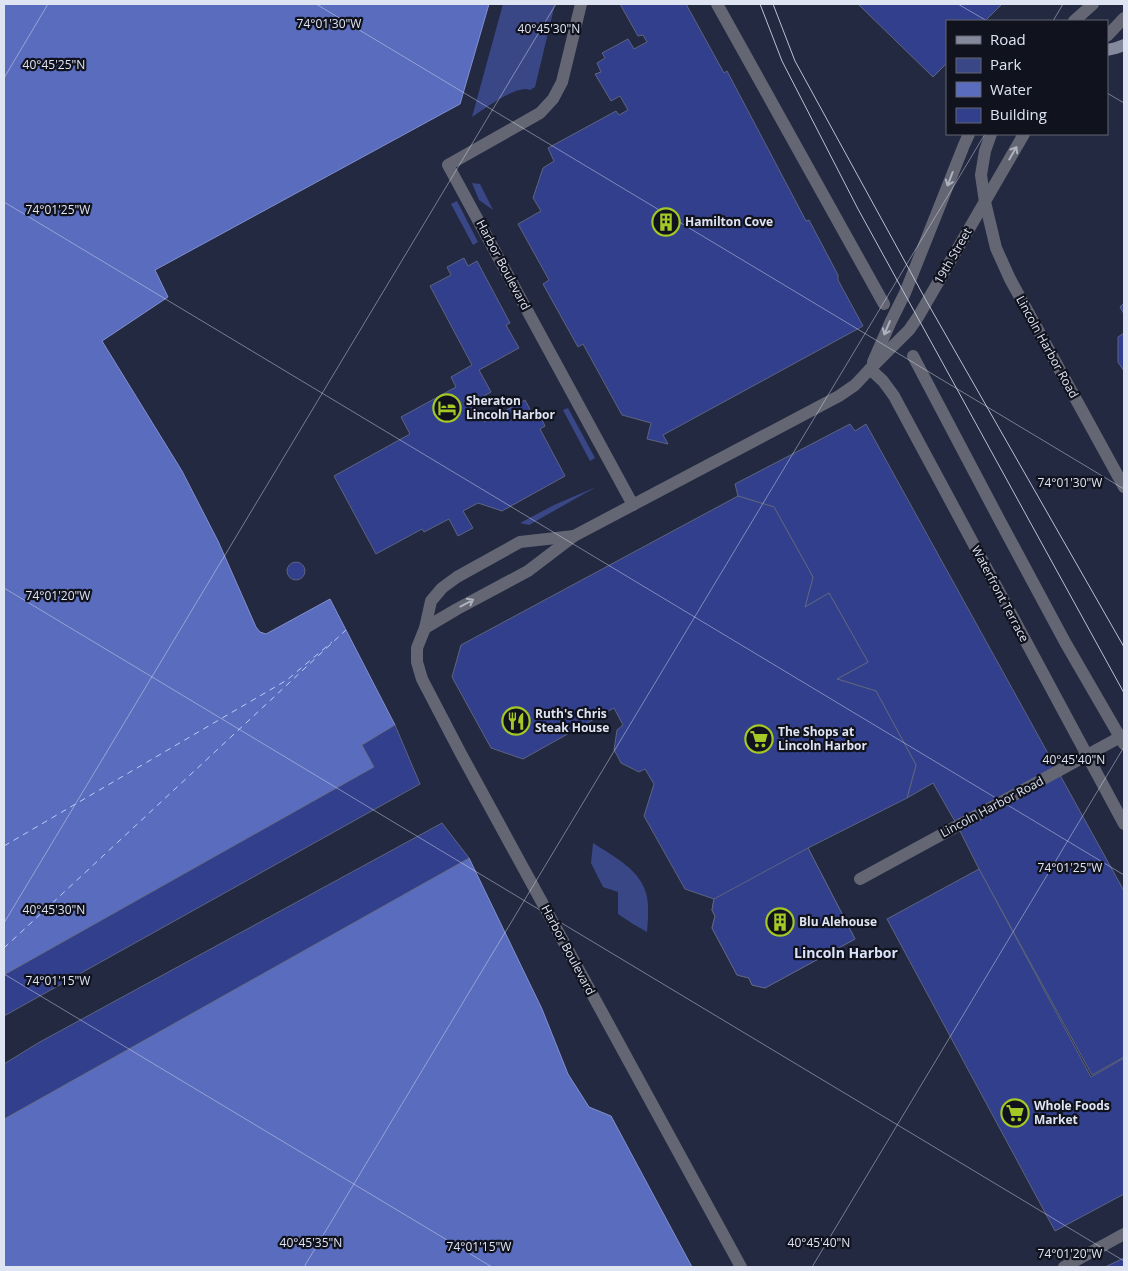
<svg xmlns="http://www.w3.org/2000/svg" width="1128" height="1271" font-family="'Open Sans',sans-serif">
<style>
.green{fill:#3a4786}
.water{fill:#5a6cbe;stroke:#8290ce}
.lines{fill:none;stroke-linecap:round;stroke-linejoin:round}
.ferry{stroke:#bdcaf7;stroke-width:1;stroke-dasharray:6 5;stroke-linecap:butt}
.building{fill:#323f8d;stroke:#5d647f}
.pedestrian{stroke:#646773;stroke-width:12}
.minor{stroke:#646773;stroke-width:12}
.tertiary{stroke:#646773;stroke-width:12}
.secondary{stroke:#84899c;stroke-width:12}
.tram{stroke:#bbc0d1;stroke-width:1}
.minor-bridge{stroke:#646773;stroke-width:12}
.oneway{stroke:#aeb2c0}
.ticks{fill:none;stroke:#dfe4f3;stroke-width:1;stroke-opacity:0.45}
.labels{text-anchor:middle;stroke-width:4.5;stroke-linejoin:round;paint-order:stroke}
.poi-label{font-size:12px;font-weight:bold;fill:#dfe4f3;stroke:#10121d;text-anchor:start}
.street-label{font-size:12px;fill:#dfe4f3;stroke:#10121d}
.neighbourhood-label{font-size:14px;font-weight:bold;fill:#dae1fa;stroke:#10121d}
.ticks-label{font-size:12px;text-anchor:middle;fill:#dfe4f3;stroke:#10121d;stroke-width:4.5;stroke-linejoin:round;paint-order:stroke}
</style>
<rect width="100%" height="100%" fill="#232940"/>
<g class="green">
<path d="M503,4H555L535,87L530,90C517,84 483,110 472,117Z"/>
<polygon points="472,183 480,184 493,210 479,200"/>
<polygon points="457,201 478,242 473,245 451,204"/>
<polygon points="568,408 595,458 590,461 563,410"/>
<polygon points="596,487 529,525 520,523 554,505"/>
<path d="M593,843C614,857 642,870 647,897C649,908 648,921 647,932L633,924L618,914V892L603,887L591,863Z"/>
</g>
<g class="water">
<polygon points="4,4 489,4 460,104 155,270 168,297 102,341 182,471 218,541 256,627 260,632 266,634 330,599 395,725 362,745 374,767 4,975"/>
<polygon points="469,858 542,1009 568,1074 589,1107 611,1116 692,1267 4,1267 4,1119"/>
</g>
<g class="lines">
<g class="ferry">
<polyline points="4,846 287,680 332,642"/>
<polyline points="4,948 346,630"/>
</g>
</g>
<g class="building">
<polygon points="620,4 686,4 724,73 727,71 806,221 809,220 838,275 838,280 863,326 663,435 668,444 647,439 651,423 622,415 583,344 578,347 543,284 549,280 518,224 541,211 533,198 543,168 554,161 548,148 616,111 619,115 628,110 620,96 611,101 595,74 601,72 597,63 605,58 602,53 628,39 634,49 647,42 643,35 638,36"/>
<polygon points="858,4 1002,4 985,21 947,21 947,63 933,77"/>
<polygon points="464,258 468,266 477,261 510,323 506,325 519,348 479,370 491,392 473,402 484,422 525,400 534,417 539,414 545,426 540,429 565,476 502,511 478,503 463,511 473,528 458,536 449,519 424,532 422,529 376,554 334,476 410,434 401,417 456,387 451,377 472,365 430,286 451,275 447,267"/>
<polygon points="1124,303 1124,314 1120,307"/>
<polygon points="1124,333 1124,371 1118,362 1118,337"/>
<polygon points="850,424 855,431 866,424 1124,891 1124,1057 1092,1075 979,869 957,825 933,783 907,798 916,765 876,691 837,679 868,662 829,593 805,607 813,577 774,507 738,496 735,484"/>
<polygon points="738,496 774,507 813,577 805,607 829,593 868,662 837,679 876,691 916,765 907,798 808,848 855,939 765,988 752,985 749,978 737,975 712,928 715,916 712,910 714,899 685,889 644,816 654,784 645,769 639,772 621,763 617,755 614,750 617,730 623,725 614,708 523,759 491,748 452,677 461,645"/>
<circle cx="296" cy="571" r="9"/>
<polygon points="395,725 420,784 4,1016 4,975 374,767 362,745"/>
<polygon points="442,823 469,858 4,1119 4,1064 38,1043"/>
<polygon points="808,848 855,939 765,988 752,985 749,978 737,975 712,928 715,916 712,910 714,899"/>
<polygon points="979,869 1091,1077 1124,1058 1124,1194 1055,1231 887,919"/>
<polygon points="1124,1258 1124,1267 1105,1267"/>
</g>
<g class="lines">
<g class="pedestrian">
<polyline points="717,4 884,304"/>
<polyline points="913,356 1000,521 1065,642 1124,744"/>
</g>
<g class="minor">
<polyline points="581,4 562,82 553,99 540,113 533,117 448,165 633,505"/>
<polyline points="985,202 996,248 1010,279 1124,487"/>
<polyline points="574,536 520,542 457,577 442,588 431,601 425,628 417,648 417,662 422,679 460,752 741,1267"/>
<polyline points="425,628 457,609 528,571 574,536 839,396 855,385 870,369"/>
<polyline points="860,879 1058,771"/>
<polyline points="1064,1267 1124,1234"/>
</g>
<g class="tertiary">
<polyline points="1074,21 1093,4"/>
<polyline points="1107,36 1124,18"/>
<polyline points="985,202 981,175 985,151 991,134"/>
<polyline points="873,362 891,321 905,293 964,145 969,134"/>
<polyline points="870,369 883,381 894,396 1124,824"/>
<polyline points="870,369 909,330 918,317 1024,134"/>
</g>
<polyline class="secondary" points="1107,50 1116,48 1124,45"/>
<g class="tram">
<polyline points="760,4 782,61 858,209 1124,693"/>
<polyline points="773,4 795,61 927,302 1124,647"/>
</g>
<polyline class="minor-bridge" points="1058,771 1124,735"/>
</g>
<defs><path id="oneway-shaft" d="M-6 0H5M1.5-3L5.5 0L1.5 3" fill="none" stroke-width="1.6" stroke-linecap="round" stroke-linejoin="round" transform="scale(1.25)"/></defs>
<g class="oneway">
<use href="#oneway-shaft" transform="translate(1013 153) rotate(-60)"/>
<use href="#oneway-shaft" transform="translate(950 179) rotate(111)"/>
<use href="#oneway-shaft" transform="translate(887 328) rotate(113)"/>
<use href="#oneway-shaft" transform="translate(467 603) rotate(-28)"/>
</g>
<path class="ticks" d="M316,4L1124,489M958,4L987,21M1053,21L1063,4M4,78L48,4M1107,93L1124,103M4,202L1124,875M4,588L1124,1261M4,923L556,4M4,974L492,1267M304,1267L985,134M812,1267L1124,747"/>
<defs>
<g id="building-ring" transform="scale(1.4375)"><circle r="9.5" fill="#10121d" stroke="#a4c825" stroke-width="1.5"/><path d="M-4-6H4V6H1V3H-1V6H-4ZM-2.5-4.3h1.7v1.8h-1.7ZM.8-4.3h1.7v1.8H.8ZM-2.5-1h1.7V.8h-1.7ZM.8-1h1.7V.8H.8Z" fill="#a4c825"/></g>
<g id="hotel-ring" transform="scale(1.4375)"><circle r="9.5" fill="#10121d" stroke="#a4c825" stroke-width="1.5"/><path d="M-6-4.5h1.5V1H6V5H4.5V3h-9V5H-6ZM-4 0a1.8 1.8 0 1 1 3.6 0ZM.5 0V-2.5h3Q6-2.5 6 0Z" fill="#a4c825"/></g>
<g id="restaurant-ring" transform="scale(1.4375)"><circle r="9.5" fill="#10121d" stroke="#a4c825" stroke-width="1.5"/><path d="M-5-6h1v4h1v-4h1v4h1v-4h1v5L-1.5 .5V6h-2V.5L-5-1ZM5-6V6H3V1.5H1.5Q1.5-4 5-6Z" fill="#a4c825"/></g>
<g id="supermarket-ring" transform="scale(1.4375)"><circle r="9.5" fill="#10121d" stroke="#a4c825" stroke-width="1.5"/><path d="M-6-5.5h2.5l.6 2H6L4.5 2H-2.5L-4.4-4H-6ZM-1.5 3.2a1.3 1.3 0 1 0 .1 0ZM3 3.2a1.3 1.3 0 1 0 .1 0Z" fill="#a4c825"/></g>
</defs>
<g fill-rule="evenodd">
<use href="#building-ring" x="666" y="222"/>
<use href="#hotel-ring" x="447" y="408"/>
<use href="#restaurant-ring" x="516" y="721"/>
<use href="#supermarket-ring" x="759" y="739"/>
<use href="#building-ring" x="780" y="922"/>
<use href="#supermarket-ring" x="1015" y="1113"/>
</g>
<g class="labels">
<g class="poi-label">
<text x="685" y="226">Hamilton Cove</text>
<text x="466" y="405">Sheraton<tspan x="466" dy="14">Lincoln Harbor</tspan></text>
<text x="535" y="718">Ruth's Chris<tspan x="535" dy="14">Steak House</tspan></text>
<text x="778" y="736">The Shops at<tspan x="778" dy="14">Lincoln Harbor</tspan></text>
<text x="799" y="926">Blu Alehouse</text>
<text x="1034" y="1110">Whole Foods<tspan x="1034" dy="14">Market</tspan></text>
</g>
<g class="street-label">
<text transform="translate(953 256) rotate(-60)" y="4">19th Street</text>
<text transform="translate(503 265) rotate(62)" y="4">Harbor Boulevard</text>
<text transform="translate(1047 347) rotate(61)" y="4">Lincoln Harbor Road</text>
<text transform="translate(1000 594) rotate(62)" y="4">Waterfront Terrace</text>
<text transform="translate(992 807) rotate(-28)" y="4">Lincoln Harbor Road</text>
<text transform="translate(568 950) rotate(62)" y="4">Harbor Boulevard</text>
</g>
<g class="neighbourhood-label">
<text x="846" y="958">Lincoln Harbor</text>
</g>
</g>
<g class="ticks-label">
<text x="329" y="28">74°01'30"W</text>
<text x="549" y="33">40°45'30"N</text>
<text x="54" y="69">40°45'25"N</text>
<text x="58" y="214">74°01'25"W</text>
<text x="1070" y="487">74°01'30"W</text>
<text x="58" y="600">74°01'20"W</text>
<text x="1074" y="764">40°45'40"N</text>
<text x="1070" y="872">74°01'25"W</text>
<text x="54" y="914">40°45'30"N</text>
<text x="58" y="985">74°01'15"W</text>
<text x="311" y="1247">40°45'35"N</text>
<text x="819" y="1247">40°45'40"N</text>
<text x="479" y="1251">74°01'15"W</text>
<text x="1070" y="1258">74°01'20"W</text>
</g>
<rect width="1128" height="1271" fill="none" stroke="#dfe4f3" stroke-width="10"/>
<rect x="946" y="20" width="162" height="115" fill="#10121d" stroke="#636673"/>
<rect x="956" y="36" width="25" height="8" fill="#84899c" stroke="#636673"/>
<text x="990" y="45" font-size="15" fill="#dfe4f3">Road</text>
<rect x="956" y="58" width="25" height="15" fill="#3a4786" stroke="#636673"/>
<text x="990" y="70" font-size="15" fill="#dfe4f3">Park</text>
<rect x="956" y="82" width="25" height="15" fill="#5a6cbe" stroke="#636673"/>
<text x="990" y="95" font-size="15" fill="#dfe4f3">Water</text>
<rect x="956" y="108" width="25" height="15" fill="#323f8d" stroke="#636673"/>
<text x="990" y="120" font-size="15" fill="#dfe4f3">Building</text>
</svg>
